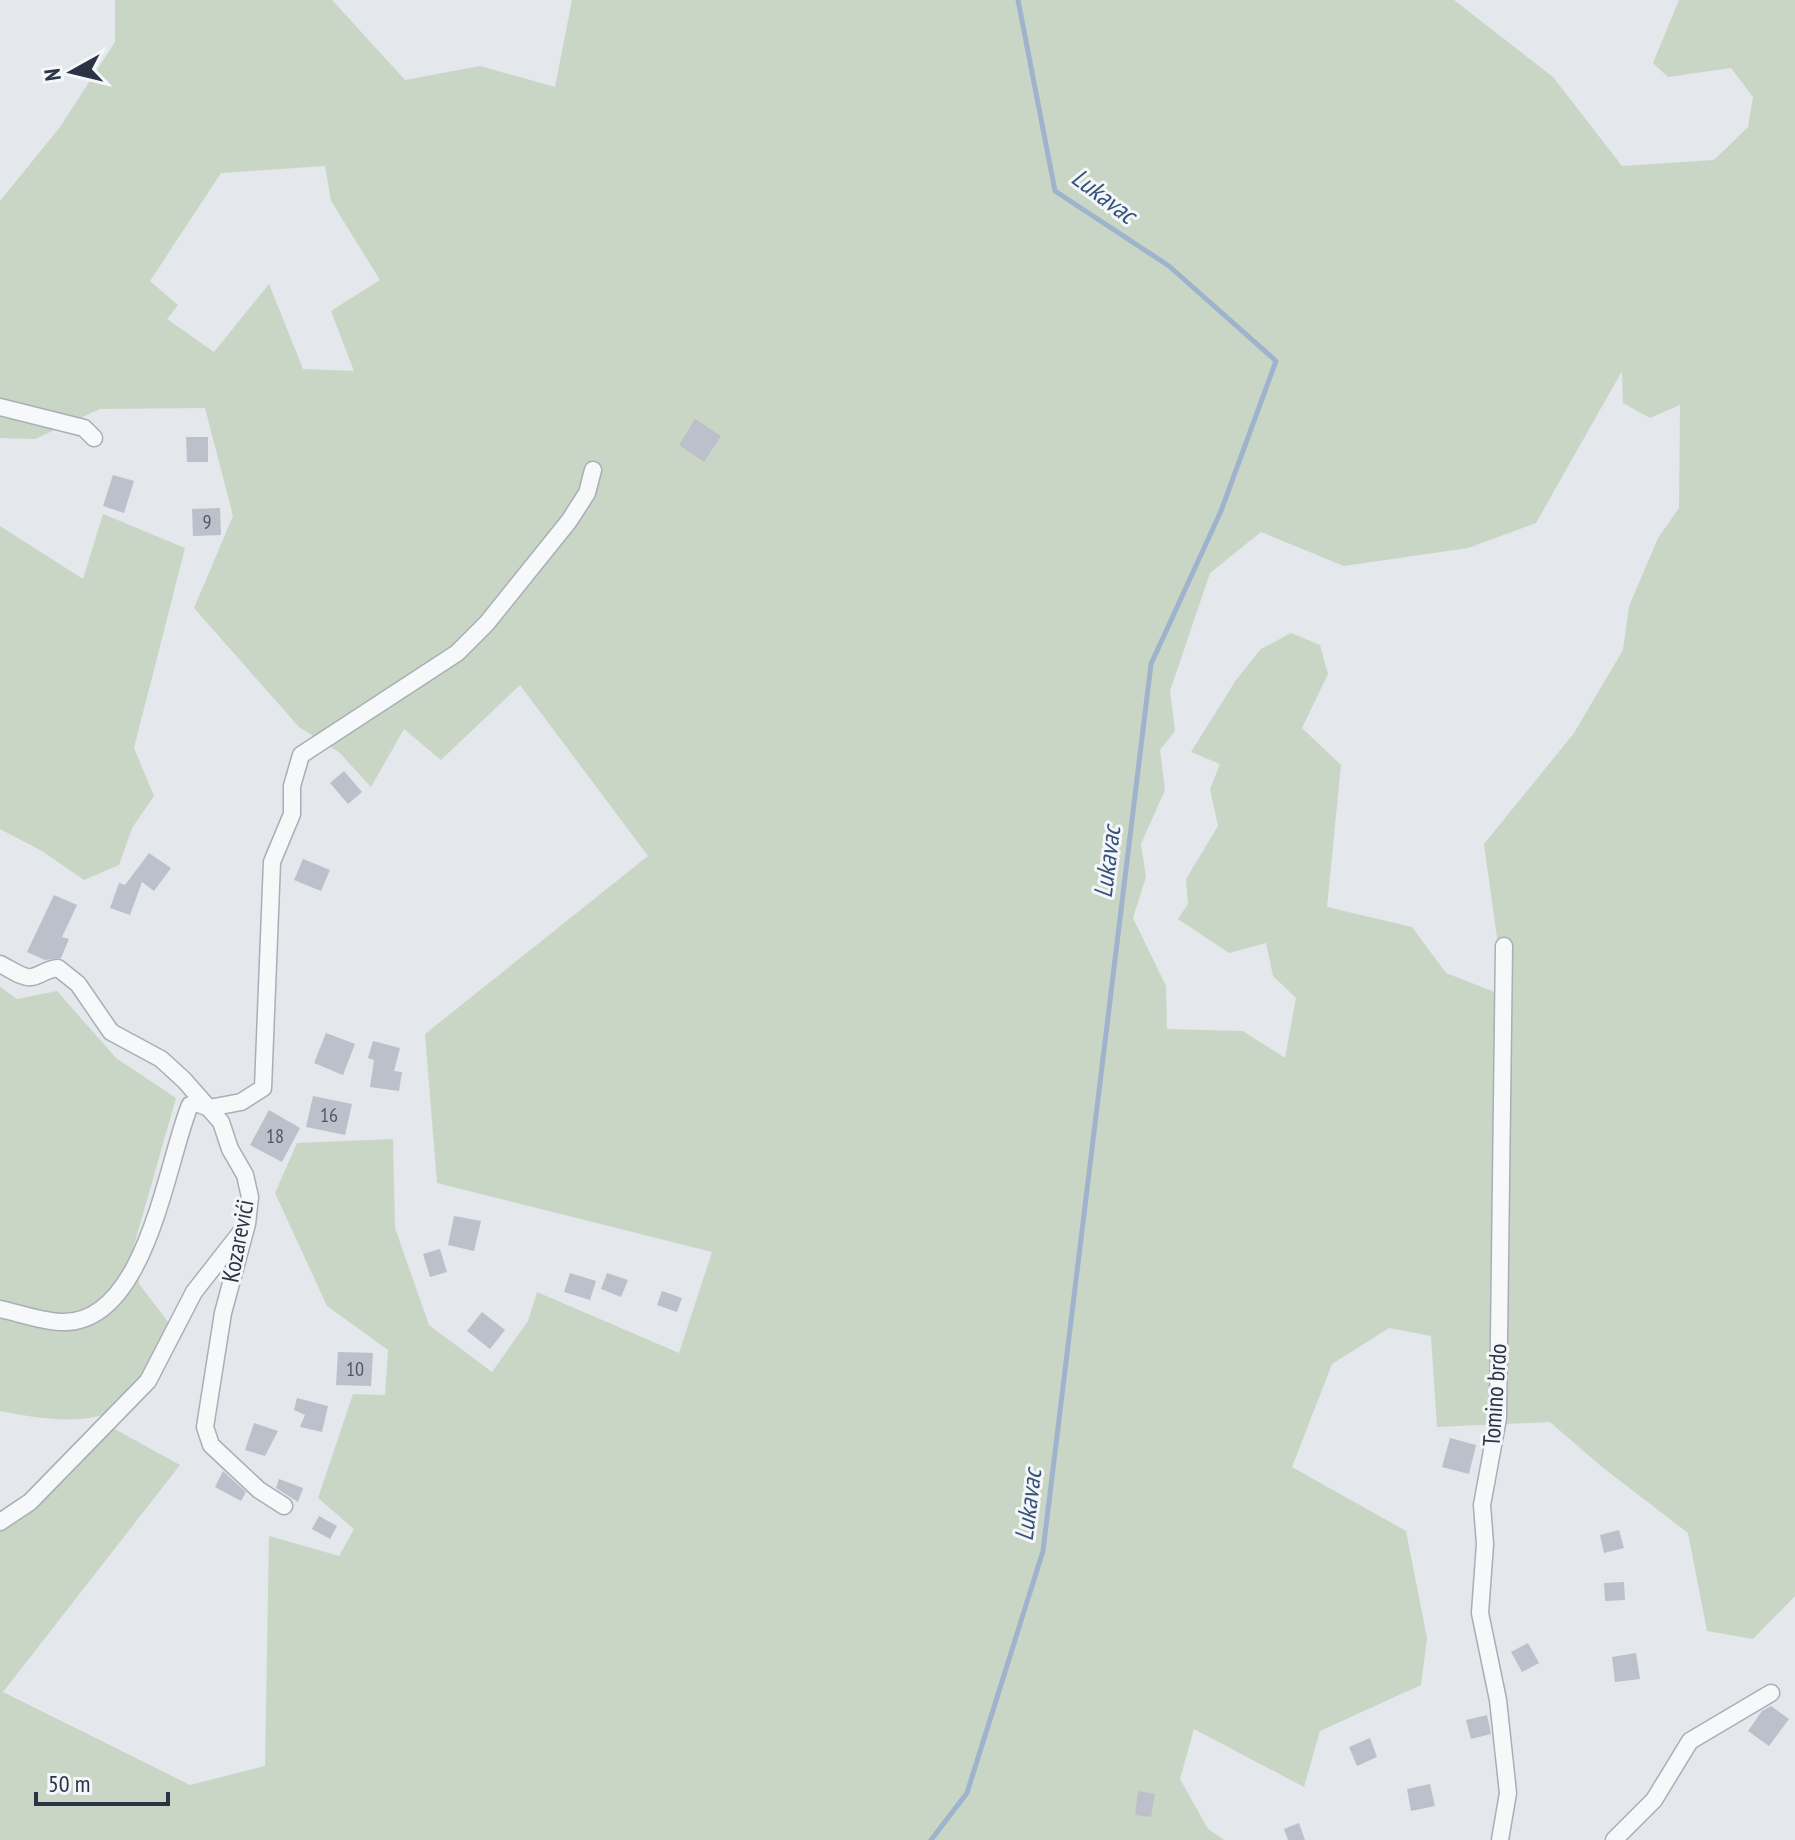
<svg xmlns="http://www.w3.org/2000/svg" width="1795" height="1840" font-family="'PT Sans Narrow',sans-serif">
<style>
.green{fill:#c9d6c5;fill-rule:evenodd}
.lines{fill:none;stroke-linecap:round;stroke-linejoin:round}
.stream{stroke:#9fb4cc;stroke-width:5}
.building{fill:#bbc0ca}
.minor-casing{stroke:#a9aeb7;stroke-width:19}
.minor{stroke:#f7f8fa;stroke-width:16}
.labels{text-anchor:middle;stroke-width:6;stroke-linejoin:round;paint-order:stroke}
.number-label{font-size:20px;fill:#4f5766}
.street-label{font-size:24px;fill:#2b3445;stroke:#f4f6f9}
.water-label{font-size:26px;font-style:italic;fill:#34527a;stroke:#f4f6f9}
</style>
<rect width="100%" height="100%" fill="#e4e7ec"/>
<g class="green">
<path d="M115,0H332L405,80L480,66L555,87L572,0H1454L1553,77L1622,166L1714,160L1748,127L1753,97L1731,68L1668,77L1653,63L1679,0H1795V1596L1753,1639L1707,1631L1688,1533L1602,1467L1550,1422L1437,1427L1431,1336L1389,1328L1332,1364L1292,1467L1406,1531L1427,1638L1421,1685L1320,1731L1304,1787L1194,1729L1180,1779L1208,1829L1224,1840H0V1513L23,1501L100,1421L180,1465L3,1692L190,1785L265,1766L269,1536L339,1556L354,1529L318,1498L353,1394L385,1395L388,1350L327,1306L275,1193L297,1143L393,1139L395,1228L429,1325L492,1372L528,1321L537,1292L679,1353L712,1252L437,1183L425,1034L648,856L520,685L441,760L404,729L371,787L340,753L299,727L194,608L233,516L205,408L100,409L35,439L0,438V201L60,127L115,42ZM325,166L331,201L380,280L331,311L354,371L303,369L269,284L214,352L167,319L178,305L150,281L221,173ZM1622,371L1623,403L1650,418L1680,405L1679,508L1658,538L1629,606L1623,650L1574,733L1484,844L1505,996L1446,973L1412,927L1327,907L1341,765L1302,728L1328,674L1320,645L1291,633L1261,649L1236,680L1191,752L1220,764L1210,789L1218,826L1186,879L1188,904L1178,919L1229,953L1266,943L1273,976L1296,998L1285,1058L1243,1031L1167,1029L1166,986L1133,918L1146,877L1141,844L1165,790L1160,750L1175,731L1170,691L1210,573L1261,532L1344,566L1468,548L1536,523Z"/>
<polygon points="103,514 185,548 134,748 154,796 132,828 119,865 84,880 42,851 0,829 0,526 83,579"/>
<path d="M0,987L17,999L57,991L116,1058L176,1098L133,1249L139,1284L172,1327C159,1349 148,1377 132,1397C104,1431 36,1418 0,1411Z"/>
</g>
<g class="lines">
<polyline class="stream" points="931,1840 967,1793 1043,1551 1151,664 1221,511 1276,361 1169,266 1055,191 1018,0"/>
</g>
<g class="building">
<polygon points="695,419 721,436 704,462 679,445"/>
<polygon points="186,437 208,437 208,462 187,462"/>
<polygon points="113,475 134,481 124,513 103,506"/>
<polygon points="220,508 221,535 193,536 192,509"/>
<polygon points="344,771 362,792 348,804 330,783"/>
<polygon points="149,853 171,868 154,891 142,882 130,915 110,908 119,883 125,885"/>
<polygon points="303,859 330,870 321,891 294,880"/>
<polygon points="54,895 77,905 62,937 69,939 61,958 45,960 27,952"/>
<polygon points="326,1033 355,1044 343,1075 314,1063"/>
<polygon points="373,1041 400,1048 394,1071 402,1072 399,1091 370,1087 374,1060 368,1058"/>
<polygon points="313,1096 352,1104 345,1135 306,1127"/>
<polygon points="269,1110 300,1128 282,1162 250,1145"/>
<polygon points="454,1216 481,1221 474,1251 448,1245"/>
<polygon points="440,1249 447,1272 430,1277 423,1254"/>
<polygon points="570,1273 596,1281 590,1300 564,1292"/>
<polygon points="607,1273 628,1280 621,1297 601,1289"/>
<polygon points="662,1291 682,1298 677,1312 657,1305"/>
<polygon points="482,1312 505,1330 490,1349 467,1331"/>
<polygon points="338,1352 373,1353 371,1386 336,1385"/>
<polygon points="297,1398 328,1406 322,1432 300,1427 305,1415 294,1410"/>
<polygon points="254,1423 278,1431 265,1456 245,1450"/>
<polygon points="1450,1438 1476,1445 1469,1474 1442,1467"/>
<polygon points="223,1471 246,1492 241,1501 215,1487"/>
<polygon points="279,1479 303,1488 298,1502 276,1488"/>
<polygon points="319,1516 337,1526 330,1539 312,1529"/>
<polygon points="1619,1530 1624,1548 1604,1553 1600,1535"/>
<polygon points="1624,1582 1625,1600 1605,1601 1604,1583"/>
<polygon points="1528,1643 1539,1663 1522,1672 1511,1652"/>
<polygon points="1636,1653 1640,1679 1615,1682 1612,1657"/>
<polygon points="1771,1706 1789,1719 1769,1746 1748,1731 1762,1711"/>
<polygon points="1487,1715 1491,1734 1471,1739 1466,1720"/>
<polygon points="1370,1738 1377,1757 1357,1766 1349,1747"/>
<polygon points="1430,1784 1435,1806 1411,1811 1407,1789"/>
<polygon points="1138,1791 1155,1794 1151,1817 1135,1815"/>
<polygon points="1299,1823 1305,1840 1288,1840 1284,1829"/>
</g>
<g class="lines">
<g class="minor-casing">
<g id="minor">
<polyline points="0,407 84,428 94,438"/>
<path d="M0,964C9,968 23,979 32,977C42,975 46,969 58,968L78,984L111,1032L161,1059L184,1080L221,1122L230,1149L245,1175L250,1197L247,1224L223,1313L205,1427L211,1445L259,1490L284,1506"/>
<polyline points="209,1108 241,1102 263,1088 272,862 292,814 292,786 301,755 457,653 487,623 569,521 587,493 593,470"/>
<path d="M0,1309C19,1313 40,1321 60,1322C146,1327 166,1163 190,1105L196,1103L209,1108"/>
<polyline points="0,1522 30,1502 148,1381 194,1292 241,1232"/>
<polyline points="1500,1840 1508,1793 1498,1700 1480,1613 1485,1544 1482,1505 1498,1418 1504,946"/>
<polyline points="1614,1840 1654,1800 1690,1741 1771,1693"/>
</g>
</g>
<use href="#minor" class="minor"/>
</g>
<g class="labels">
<g class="number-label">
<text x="207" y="529">9</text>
<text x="329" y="1122">16</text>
<text x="275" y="1143">18</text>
<text x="355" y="1376">10</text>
</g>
<g class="street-label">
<text transform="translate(238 1241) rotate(-79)" y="8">Kozarevići</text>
<text transform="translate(1495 1395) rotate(-86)" y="8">Tomino brdo</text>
</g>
<g class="water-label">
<text transform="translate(1104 196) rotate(37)" y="9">Lukavac</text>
<text transform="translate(1107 862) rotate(-83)" y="9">Lukavac</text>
<text transform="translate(1028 1505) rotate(-83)" y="9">Lukavac</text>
</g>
</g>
<g transform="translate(72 72) rotate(262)" stroke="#f4f6f9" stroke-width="6" paint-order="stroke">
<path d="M0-6L14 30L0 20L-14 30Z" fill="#2b3445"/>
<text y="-12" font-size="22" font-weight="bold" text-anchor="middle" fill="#2b3445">N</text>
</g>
<path d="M36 1792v12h132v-12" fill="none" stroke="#2b3445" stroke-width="4"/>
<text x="48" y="1792" font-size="24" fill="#2b3445" stroke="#f4f6f9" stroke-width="6" paint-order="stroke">50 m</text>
</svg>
